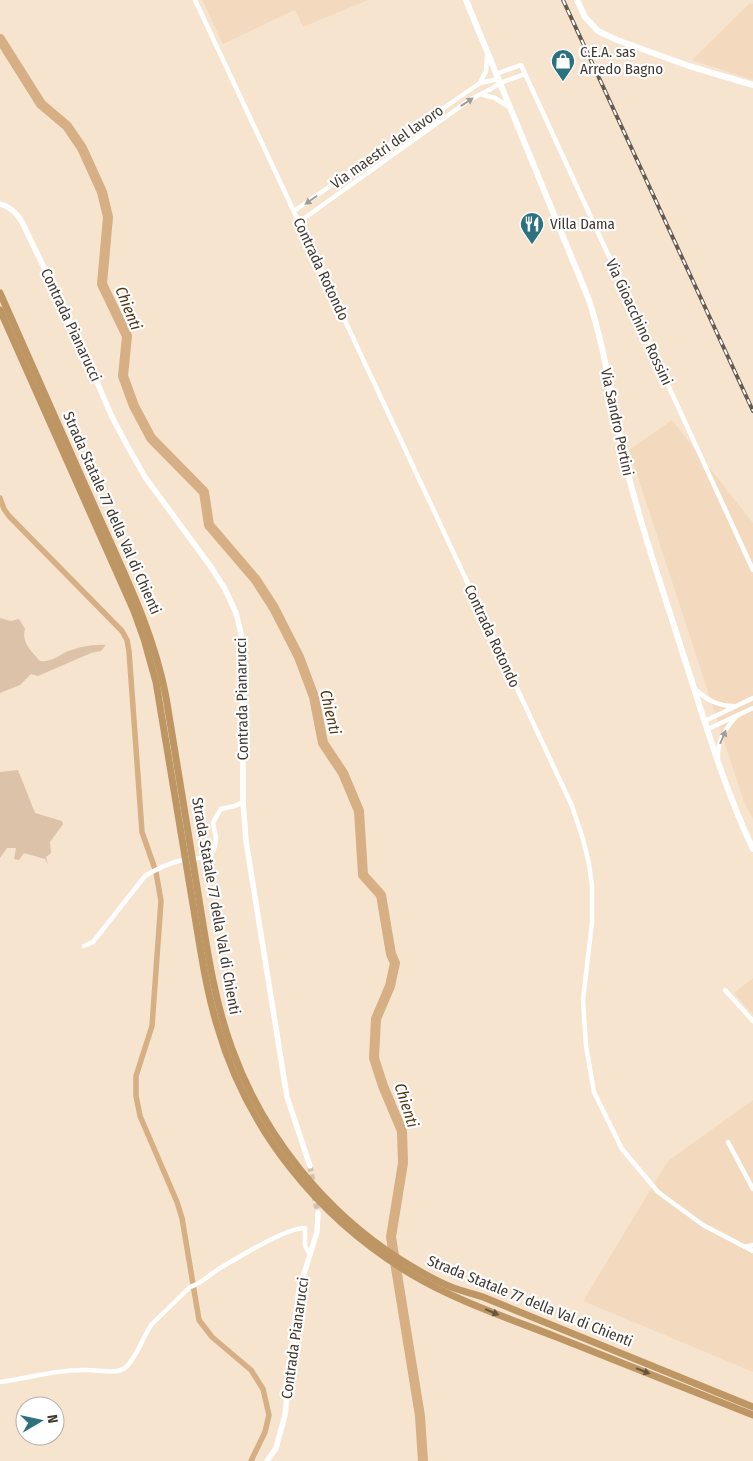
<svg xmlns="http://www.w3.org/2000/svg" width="753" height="1461" font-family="'Fira Sans Condensed',sans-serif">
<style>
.built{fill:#f3dabf}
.green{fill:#dbc2a8}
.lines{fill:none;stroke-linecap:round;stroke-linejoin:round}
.canal{stroke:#d6af84;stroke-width:5.5}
.river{stroke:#d6af84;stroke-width:10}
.tertiary-tunnel{stroke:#d3c2af;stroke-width:5.5;stroke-dasharray:5.5 3;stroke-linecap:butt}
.minor{stroke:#fff;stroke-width:4.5}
.tertiary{stroke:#fff;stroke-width:5.5}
.secondary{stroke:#fff;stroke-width:6}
.trunk{stroke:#be9664;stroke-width:7}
.rail-casing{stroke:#655b51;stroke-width:4}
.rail{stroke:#fff;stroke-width:2;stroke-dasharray:5.5;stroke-linecap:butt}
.oneway{fill:#a09c98}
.oneway2{fill:#665540}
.labels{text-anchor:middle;stroke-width:4.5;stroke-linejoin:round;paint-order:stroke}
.poi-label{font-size:15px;fill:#413931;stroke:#fff;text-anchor:start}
.street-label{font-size:15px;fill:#413931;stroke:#fff}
.water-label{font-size:16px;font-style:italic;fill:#533715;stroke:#fff}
</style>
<rect width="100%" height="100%" fill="#f7e4cf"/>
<g class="built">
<polygon points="202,0 368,0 303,27 295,10 223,44"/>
<polygon points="750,3 753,4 753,80 692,60"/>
<polygon points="672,420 753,523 753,819 744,802 629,450"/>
<polygon points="753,978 753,1015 734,993"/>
<polygon points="753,1100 753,1372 583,1301 668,1161"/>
</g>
<g class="green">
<path d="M0,618L11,621L19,619L25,629C21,642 32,652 40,661C51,662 57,657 66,652C79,647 92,644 106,645L101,651L91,653L38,676L31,674L20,685L0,693Z"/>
<polygon points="18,770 35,813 62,821 63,824 50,842 51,853 46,857 48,865 45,859 24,853 19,860 14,859 16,848 7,848 0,858 0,772"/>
</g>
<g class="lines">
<polyline class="canal" points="0,498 4,509 9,516 122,631 127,640 129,651 142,832 156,872 161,901 152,1026 136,1076 136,1096 140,1116 177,1202 182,1218 199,1320 212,1337 251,1370 263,1389 269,1415 265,1432 251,1461"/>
<polyline class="river" points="0,39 41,104 67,126 82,148 102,192 108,217 102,284 127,336 123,376 134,406 151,438 204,492 209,525 256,580 274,608 299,657 314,697 323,743 343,773 359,811 363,875 381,895 391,954 395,963 390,986 376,1019 374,1058 383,1086 402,1131 403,1163 391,1237 420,1416 423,1461"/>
<g class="tertiary-tunnel">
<polyline points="310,1166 313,1183"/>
<polyline points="314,1195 318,1213"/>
</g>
<g class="minor">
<polyline points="195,0 572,806 583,839 589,864 592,886 592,922 583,1000 586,1046 594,1092 622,1149 658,1192 703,1225 753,1251"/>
<polyline points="496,74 521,65 753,570"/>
<polyline points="480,83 486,71 487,56"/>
<polyline points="483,95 495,98 509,107"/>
<polyline points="294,211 480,83 498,79"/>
<polyline points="299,222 471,99 491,89 500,83 525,74"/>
<path d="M695,689C706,699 717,706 733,706"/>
<polyline points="705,721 753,698"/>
<polyline points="708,729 753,708"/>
<path d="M718,757C717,740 727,726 738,715"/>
<path d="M84,946L93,942L145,876C155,870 167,864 179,861C190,859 200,859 211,855L215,846L216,838L213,823L217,815L221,809L235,806L243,802"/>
<polyline points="725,990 753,1021"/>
<polyline points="728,1142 753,1189"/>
<polyline points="745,1247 753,1245"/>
<path d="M0,1382C30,1378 58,1369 88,1370C100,1370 117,1375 126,1367C136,1359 143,1336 152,1324L190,1287C201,1284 208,1276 217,1270C236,1259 285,1228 305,1228V1246L310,1255"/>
</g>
<g class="tertiary">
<path d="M0,204C11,207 17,213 22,222L84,351L111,415L128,447L145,477L211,567L225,589L236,613L241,633L243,651V802L246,841L287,1097L310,1166"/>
<polyline points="267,1461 276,1448 285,1415 299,1290 317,1232 318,1213"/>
</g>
<g class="secondary">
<path d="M466,0L589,300C607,356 614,416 628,473C643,535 665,596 684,657C705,722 724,788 753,849"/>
<polyline points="577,0 585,17 598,31 617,40 689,66 753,85"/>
</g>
<g class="trunk">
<path d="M0,293C34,369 67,444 100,519C126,577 154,634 166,697C176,761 187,824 197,887C206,942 213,997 232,1049C263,1135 324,1211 401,1260C417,1270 434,1280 451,1287C462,1291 473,1294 483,1297L753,1407"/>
<path d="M0,310L134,611L144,639L156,682L201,953C205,977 210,1002 217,1025C247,1130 318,1218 411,1274C456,1301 511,1319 559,1338C624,1364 688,1389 753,1415"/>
</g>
<g class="rail-casing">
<polyline id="rail" points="563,0 753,411"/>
</g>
<use href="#rail" class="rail"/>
</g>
<defs><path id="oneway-solid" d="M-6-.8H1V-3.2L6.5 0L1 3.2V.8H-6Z" transform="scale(1.25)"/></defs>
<g class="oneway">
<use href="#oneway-solid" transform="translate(467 102) rotate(-33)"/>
<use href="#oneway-solid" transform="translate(311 200) rotate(145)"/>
<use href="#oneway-solid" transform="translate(723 737) rotate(-67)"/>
</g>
<g class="oneway2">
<use href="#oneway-solid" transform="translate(492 1312) rotate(23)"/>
<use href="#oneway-solid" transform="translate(643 1371) rotate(22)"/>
</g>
<defs>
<g id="shop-pin" transform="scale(1.25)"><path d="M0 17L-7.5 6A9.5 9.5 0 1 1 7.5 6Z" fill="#2b727e" stroke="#fff"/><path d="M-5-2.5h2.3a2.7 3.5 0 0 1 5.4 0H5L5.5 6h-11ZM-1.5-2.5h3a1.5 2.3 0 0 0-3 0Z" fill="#fff"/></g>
<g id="restaurant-pin" transform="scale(1.25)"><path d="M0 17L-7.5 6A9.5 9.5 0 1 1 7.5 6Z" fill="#2b727e" stroke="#fff"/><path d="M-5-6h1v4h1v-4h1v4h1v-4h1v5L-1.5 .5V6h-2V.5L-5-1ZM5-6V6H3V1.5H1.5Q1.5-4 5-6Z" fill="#fff"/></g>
</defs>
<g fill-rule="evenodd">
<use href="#shop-pin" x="563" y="61"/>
<use href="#restaurant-pin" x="532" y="224"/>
</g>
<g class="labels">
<g class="poi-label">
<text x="580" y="57">C.E.A. sas<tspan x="580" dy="17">Arredo Bagno</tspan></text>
<text x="550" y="229">Villa Dama</text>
</g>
<g class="street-label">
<text transform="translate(387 147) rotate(-35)" y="5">Via maestri del lavoro</text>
<text transform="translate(321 269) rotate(65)" y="5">Contrada Rotondo</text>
<text transform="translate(639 322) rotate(65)" y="5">Via Gioacchino Rossini</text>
<text transform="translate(71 325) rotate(65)" y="5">Contrada Pianarucci</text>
<text transform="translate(617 422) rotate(78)" y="5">Via Sandro Pertini</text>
<text transform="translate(112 513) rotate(66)" y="5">Strada Statale 77 della Val di Chienti</text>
<text transform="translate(492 636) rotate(65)" y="5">Contrada Rotondo</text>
<text transform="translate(242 699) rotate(-91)" y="5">Contrada Pianarucci</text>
<text transform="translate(216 906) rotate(80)" y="5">Strada Statale 77 della Val di Chienti</text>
<text transform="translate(530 1301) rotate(22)" y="5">Strada Statale 77 della Val di Chienti</text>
<text transform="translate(295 1338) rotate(-82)" y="5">Contrada Pianarucci</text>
</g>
<g class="water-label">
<text transform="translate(129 308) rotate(68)" y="6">Chienti</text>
<text transform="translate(331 712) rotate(77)" y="6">Chienti</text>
<text transform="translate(407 1105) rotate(72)" y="6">Chienti</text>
</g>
</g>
<g transform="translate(40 1421) rotate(81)"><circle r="24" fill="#ffffff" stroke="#b3b0ad"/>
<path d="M0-4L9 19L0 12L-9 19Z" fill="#2b727e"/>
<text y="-8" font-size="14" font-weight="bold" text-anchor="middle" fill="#413931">N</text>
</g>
</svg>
